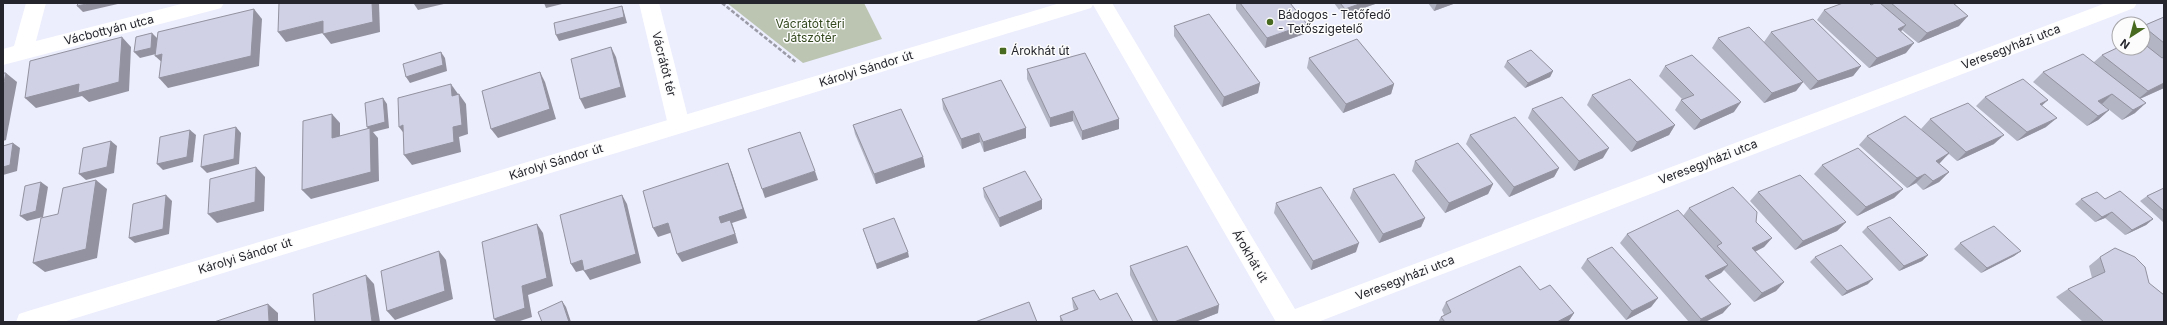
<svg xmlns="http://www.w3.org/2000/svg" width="2167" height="325" font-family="Inter,sans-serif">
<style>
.green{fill:#bbc5b2}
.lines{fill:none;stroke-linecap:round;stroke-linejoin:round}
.path{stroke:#9a9ba7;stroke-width:2.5;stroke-dasharray:4 2;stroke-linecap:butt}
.street{fill:#fff;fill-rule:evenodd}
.secondary{fill:#fff;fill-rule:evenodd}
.wall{fill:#b3b4c4}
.shaded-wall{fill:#9292a0}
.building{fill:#d0d1e4;stroke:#9292a0}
.poi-dot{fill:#476920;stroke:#fcfcfc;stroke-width:1.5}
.labels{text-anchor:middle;stroke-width:3;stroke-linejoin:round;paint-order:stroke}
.poi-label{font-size:12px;fill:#25262d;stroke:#fcfcfc;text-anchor:start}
.park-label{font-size:12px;fill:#34491f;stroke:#fcfcfc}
.street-label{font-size:12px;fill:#25262d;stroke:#fcfcfc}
</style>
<rect width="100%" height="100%" fill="#ecedfd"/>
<polygon class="green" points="727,3 864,3 882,39 803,63"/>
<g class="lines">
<polyline class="path" points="722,3 797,63"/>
<g class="street">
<polygon points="26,3 46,3 36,41 185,3 224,3 221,8 214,10 3,65 3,49 14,46"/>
<polygon points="639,3 659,3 690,125 687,131 679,133 671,131 668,125"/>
<polygon points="1092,3 1112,3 1295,309 2106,3 2137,3 2134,8 1318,322 1276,322"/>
</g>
<polygon class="secondary" points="1060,3 1094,3 1091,8 63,322 16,322 19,314 28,311"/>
</g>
<g class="wall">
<polygon points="1236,3 1290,3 1307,24 1304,34 1265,48 1236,9"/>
<polygon points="1334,3 1378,3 1343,15"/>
<polygon points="1428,3 1456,3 1434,11"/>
<polygon points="1875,3 1956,3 1955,5 1959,26 1918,43 1902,30 1901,31 1906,53 1869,68 1817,20 1824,10 1871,5"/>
<polygon points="2164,17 2164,88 2140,99 2135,113 2122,120 2102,104 2101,104 2109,110 2098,120 2087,126 2033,82 2043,72 2094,62 2102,55 2143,48 2143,26"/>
<polygon points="1174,26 1260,83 1258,93 1222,107 1174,36"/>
<polygon points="1771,32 1861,66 1853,76 1810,90 1803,82 1796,91 1764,103 1712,48 1718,38 1764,42"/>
<polygon points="1309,58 1394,84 1391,94 1343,113 1307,68"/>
<polygon points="1507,61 1553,71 1550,77 1525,88 1504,67"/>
<polygon points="1665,66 1734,112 1694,130 1675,110 1681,100 1682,99 1659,76"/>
<polygon points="1027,69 1119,119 1119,129 1082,140 1073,121 1050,127 1027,79"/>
<polygon points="1592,95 1675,125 1669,135 1631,152 1587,105"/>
<polygon points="1985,97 2048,100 2042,105 2046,127 2017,141 1976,106"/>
<polygon points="942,99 1026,128 1026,138 984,152 980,142 962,149 943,109"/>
<polygon points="1532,109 1603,158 1574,171 1528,118"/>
<polygon points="1930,119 1994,144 1957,161 1949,154 1939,163 1949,172 1939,182 1923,190 1916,183 1907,188 1859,145 1867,136 1935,142 1921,129"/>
<polygon points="853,125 923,157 925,167 876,184 855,134"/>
<polygon points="1470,135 1559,168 1554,177 1509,197 1466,144"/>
<polygon points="1415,161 1493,184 1488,194 1445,213 1412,171"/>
<polygon points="1822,165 1903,189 1894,198 1857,216 1814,174"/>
<polygon points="983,188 1042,200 1042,209 1000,227 984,197"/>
<polygon points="2164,188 2164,223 2140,201 2147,196"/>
<polygon points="1353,189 1425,218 1421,227 1379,243 1350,198"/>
<polygon points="1758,192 1846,222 1837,231 1795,250 1750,201"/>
<polygon points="2081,199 2105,199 2153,219 2146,225 2125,235 2105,218 2095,222 2075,204"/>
<polygon points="1276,203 1356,252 1311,270 1274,213"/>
<polygon points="1689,208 1756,222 1772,238 1764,247 1755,252 1784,282 1776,291 1754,302 1724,270 1721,273 1708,279 1723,313 1705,322 1689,322 1620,243 1627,234 1683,216"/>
<polygon points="1867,227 1928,255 1922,261 1899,271 1862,232"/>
<polygon points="863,229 909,257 877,269"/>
<polygon points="1960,243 2021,251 2014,256 1981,273 1954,249"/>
<polygon points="1815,257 1868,284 1842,296 1810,262"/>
<polygon points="2100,257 2149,283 2164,322 2083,322 2056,297 2068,289 2092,278 2089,266"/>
<polygon points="1587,259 1658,298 1651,307 1626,320 1581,268"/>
<polygon points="1130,266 1218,313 1195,322 1153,322 1130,275"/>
<polygon points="1540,290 1574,313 1568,322 1438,322 1441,317 1444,315 1442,310 1446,302"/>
<polygon points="1072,298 1100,300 1133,322 1060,322 1060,316 1074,310 1073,307"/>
</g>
<g class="shaded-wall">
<polygon points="91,3 122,3 83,12 77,6"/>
<polygon points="372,3 379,3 380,32 331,44 323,34"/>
<polygon points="420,3 448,3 418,10 414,4"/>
<polygon points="544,3 566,3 546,8"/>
<polygon points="1362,3 1378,3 1343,15 1345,9"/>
<polygon points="1437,3 1456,3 1434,11"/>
<polygon points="622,6 624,12 627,23 559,41 556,35"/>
<polygon points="254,9 262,19 259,66 168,88 159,78"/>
<polygon points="1968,16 1959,26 1918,43 1927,33"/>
<polygon points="323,21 331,31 286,42 278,32"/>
<polygon points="1307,24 1304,34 1265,48 1267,38"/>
<polygon points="1906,25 1898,35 1898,29"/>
<polygon points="152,33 158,39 156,54 140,58 134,52"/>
<polygon points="122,37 131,47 129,91 89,102 82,96 36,108 25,98"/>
<polygon points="1914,43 1906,53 1869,68 1877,58"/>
<polygon points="611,47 616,57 626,97 585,109 580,99"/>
<polygon points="441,52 445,58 447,71 410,83 406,77"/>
<polygon points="162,54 165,65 155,56"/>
<polygon points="1861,66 1853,76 1810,90 1818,81"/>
<polygon points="1553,71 1550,77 1525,88 1528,83"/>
<polygon points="540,72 545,82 556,119 498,138 491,129"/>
<polygon points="6,73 17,82 6,140 3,141 3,87"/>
<polygon points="1803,82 1796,91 1764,103 1772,93"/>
<polygon points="1260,83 1258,93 1222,107 1224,97"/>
<polygon points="2164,83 2164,88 2137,100 2148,91"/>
<polygon points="451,84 458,94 459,106 452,96"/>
<polygon points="1394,84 1391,94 1343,113 1346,104"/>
<polygon points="459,94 466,104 468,134 459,137 461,152 412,165 404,155 453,127"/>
<polygon points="2112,94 2102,104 2089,110 2098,101"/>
<polygon points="383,98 387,104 389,128 373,132 378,138 379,181 311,199 302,190 370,130 367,127"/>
<polygon points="2048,100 2038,109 2040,104"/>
<polygon points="1741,102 1734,112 1694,130 1701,120"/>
<polygon points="2146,103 2135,113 2122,120 2133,110"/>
<polygon points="2109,110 2098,120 2087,126 2098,116"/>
<polygon points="1073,111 1073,121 1050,127 1050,118"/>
<polygon points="332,114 340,123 340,147 332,138"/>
<polygon points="2057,118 2046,127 2017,141 2027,132"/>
<polygon points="1119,119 1119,129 1082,140 1082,131"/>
<polygon points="403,125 406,136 399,127"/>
<polygon points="1675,125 1669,135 1631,152 1637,142"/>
<polygon points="236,127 241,133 239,164 207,173 201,167"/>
<polygon points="1026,128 1026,138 984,152 983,142"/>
<polygon points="190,130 196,135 193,162 163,170 157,164"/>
<polygon points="979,133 980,142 962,149 961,139"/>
<polygon points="2004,135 1994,144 1957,161 1966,152"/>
<polygon points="111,141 117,146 114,173 86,180 79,174"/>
<polygon points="13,143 20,148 17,171 3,175 3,167"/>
<polygon points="1609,148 1603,158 1574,171 1579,161"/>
<polygon points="1949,153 1940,163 1927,170 1936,161"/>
<polygon points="923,157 925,167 876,184 874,174"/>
<polygon points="728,163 732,173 747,218 732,223 734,229 738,243 682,262 677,254 719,217"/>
<polygon points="256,167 265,177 264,211 217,223 208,214"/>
<polygon points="1559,168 1554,177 1509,197 1514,187"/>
<polygon points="815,171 818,180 765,198 762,189"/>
<polygon points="1949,172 1939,182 1923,190 1933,181"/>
<polygon points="1925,174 1916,183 1907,188 1917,178"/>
<polygon points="96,180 107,189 97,258 45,272 33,263"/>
<polygon points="41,182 48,187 43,217 27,221 20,216"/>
<polygon points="1493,184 1488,194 1445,213 1449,203"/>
<polygon points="1903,189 1894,198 1857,216 1866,207"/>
<polygon points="166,195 172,201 169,234 135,243 129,238"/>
<polygon points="622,195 627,204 641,263 590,280 584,271"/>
<polygon points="1042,200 1042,209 1000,227 999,218"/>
<polygon points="2112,212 2105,218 2095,222 2102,217"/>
<polygon points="1425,218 1421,227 1379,243 1383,234"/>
<polygon points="2153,219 2146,225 2125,235 2132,230"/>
<polygon points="1846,222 1837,231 1795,250 1803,241"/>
<polygon points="668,223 673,232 658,237 653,228"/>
<polygon points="537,224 543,233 553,286 528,295 532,317 517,322 497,322 494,319 522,286"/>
<polygon points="1772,238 1764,247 1744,257 1752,248"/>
<polygon points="1359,243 1356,252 1311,270 1313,261"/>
<polygon points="439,251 446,260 453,299 395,320 387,311"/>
<polygon points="2021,251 2014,256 1981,273 1987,268"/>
<polygon points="908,252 909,257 877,269 876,264"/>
<polygon points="1928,255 1922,261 1899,271 1904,266"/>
<polygon points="582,260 587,269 576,272 571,264"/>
<polygon points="1728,265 1721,273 1698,285 1705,276"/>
<polygon points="366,275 374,284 380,322 372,322"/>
<polygon points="1873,279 1868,284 1842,296 1847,291"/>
<polygon points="1784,282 1776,291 1754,302 1762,293"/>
<polygon points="1658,298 1651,307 1626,320 1632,311"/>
<polygon points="562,301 566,307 571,322 569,322"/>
<polygon points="268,304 278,313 278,322 269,322"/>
<polygon points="1731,304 1723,313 1705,322 1699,322 1701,319"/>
<polygon points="1219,305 1218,313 1195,322 1174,322"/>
<polygon points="1574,313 1568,322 1557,322"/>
</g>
<g class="building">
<polygon points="78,3 91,3 77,6"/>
<polygon points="279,3 372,3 373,22 323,34 323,21 278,32"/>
<polygon points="1240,3 1290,3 1307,24 1267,38"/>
<polygon points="1340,3 1362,3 1345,9"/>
<polygon points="1843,3 1869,3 1871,5 1875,3 1880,3 1906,25 1898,29 1914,43 1877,58 1824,10"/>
<polygon points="1891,3 1953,3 1968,16 1927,33"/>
<polygon points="622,6 624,17 556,35 554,23"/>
<polygon points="254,9 251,56 159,78 162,54 155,56 158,32"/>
<polygon points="1209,14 1260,83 1224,97 1174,26"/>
<polygon points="2164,17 2164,43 2143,26"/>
<polygon points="1813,19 1861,66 1818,81 1771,32"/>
<polygon points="1749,27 1803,82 1772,93 1718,38"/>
<polygon points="152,33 151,48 134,52 136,37"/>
<polygon points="122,37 119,82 78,93 79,84 25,98 30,61"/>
<polygon points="1357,39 1394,84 1346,104 1309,58"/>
<polygon points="2143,43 2162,58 2164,57 2164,83 2148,91 2102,55 2119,47 2119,48 2143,48"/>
<polygon points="611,47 621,87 580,99 571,59"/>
<polygon points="1531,50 1553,71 1528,83 1507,61"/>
<polygon points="441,52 443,65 406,77 403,64"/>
<polygon points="1085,53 1119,119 1082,131 1073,111 1050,118 1027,69"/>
<polygon points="2083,54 2146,103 2133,110 2112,94 2098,101 2109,110 2098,116 2043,72"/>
<polygon points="1692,55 1741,102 1701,120 1681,100 1694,95 1665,66"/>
<polygon points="540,72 550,109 491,129 482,91"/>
<polygon points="3,73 6,73 3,87"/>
<polygon points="1630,79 1675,125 1637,142 1592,95"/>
<polygon points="2023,79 2048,100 2040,104 2057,118 2027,132 1985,97"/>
<polygon points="1001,80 1026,128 983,142 979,133 961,139 942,99"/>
<polygon points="451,84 452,96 459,94 462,125 453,127 454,142 404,155 403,125 399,127 398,98"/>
<polygon points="1562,97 1609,148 1579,161 1532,109"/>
<polygon points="383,98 385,122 367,127 365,103"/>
<polygon points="1968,103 2004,135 1966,152 1930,119"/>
<polygon points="901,109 923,157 874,174 853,125"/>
<polygon points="332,114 332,138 370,128 371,172 302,190 303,121"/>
<polygon points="1905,116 1949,153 1936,161 1949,172 1933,181 1925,174 1917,178 1867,136"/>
<polygon points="1515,117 1559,168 1514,187 1470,135"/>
<polygon points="236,127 234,159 201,167 204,135"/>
<polygon points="190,130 187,157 157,164 160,137"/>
<polygon points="800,132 815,171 762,189 748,149"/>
<polygon points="111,141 107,167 79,174 83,148"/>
<polygon points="13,143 10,165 3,167 3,146"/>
<polygon points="1458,143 1493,184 1449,203 1415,161"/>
<polygon points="1858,148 1903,189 1866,207 1822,165"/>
<polygon points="728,163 743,209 719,217 721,223 730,220 735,234 677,254 668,223 653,228 643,191"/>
<polygon points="256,167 255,202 208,214 210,179"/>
<polygon points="1025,171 1042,200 999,218 983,188"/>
<polygon points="1394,174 1425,218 1383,234 1353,189"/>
<polygon points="1800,175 1846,222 1803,241 1758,192"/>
<polygon points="96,180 86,249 33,263 41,218 58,214 63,188"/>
<polygon points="41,182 36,211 20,216 25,186"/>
<polygon points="1321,187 1359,243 1313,261 1276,203"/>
<polygon points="1733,187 1757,212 1756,222 1772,238 1752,248 1784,282 1762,293 1717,246 1722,243 1689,208"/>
<polygon points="2164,188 2164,211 2147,196"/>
<polygon points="2120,191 2153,219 2132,230 2112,212 2102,217 2081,199 2097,192 2105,199"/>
<polygon points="166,195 163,229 129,238 133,204"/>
<polygon points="622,195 636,254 584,271 582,260 571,264 560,215"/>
<polygon points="1678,210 1728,265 1705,276 1731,304 1701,319 1627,234"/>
<polygon points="1890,217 1928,255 1904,266 1867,227"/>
<polygon points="894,218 908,252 876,264 863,229"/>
<polygon points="537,224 547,278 522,286 525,308 494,319 482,242"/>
<polygon points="1994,226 2021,251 1987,268 1960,243"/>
<polygon points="1841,245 1873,279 1847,291 1815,257"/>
<polygon points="1187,246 1219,305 1174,322 1158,322 1130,266"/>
<polygon points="1612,247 1658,298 1632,311 1587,259"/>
<polygon points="2115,248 2135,257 2145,267 2149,283 2164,295 2164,322 2104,322 2068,289 2105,272 2100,257"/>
<polygon points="439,251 445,291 387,311 381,271"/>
<polygon points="1520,266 1540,290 1550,285 1574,313 1557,322 1445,322 1441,317 1451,312 1446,302"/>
<polygon points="366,275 372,322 315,322 313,294"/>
<polygon points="1094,290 1100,300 1117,293 1133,322 1063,322 1060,316 1078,309 1072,298"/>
<polygon points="562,301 569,322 542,322 538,312"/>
<polygon points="1029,302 1037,322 975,322"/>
<polygon points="268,304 269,322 214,322"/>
</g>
<g class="poi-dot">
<circle cx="1270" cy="22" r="4"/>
<rect x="999" y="47" width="8" height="8" rx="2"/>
</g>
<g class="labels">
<g class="poi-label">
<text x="1278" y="19">Bádogos - Tetőfedő<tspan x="1278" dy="14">- Tetőszigetelő</tspan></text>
<text x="1011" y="55">Árokhát út</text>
</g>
<g class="park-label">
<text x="810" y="28">Vácrátót téri<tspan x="810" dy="14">Játszótér</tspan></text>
</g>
<g class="street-label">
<text transform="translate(109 30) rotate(-14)" y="4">Vácbottyán utca</text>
<text transform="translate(2011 47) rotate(-21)" y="4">Veresegyházi utca</text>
<text transform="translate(664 64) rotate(76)" y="4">Vácrátót tér</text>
<text transform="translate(866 69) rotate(-17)" y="4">Károlyi Sándor út</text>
<text transform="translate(556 162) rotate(-17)" y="4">Károlyi Sándor út</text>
<text transform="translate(1708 162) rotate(-21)" y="4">Veresegyházi utca</text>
<text transform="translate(245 256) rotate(-17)" y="4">Károlyi Sándor út</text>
<text transform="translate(1250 256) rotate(60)" y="4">Árokhát út</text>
<text transform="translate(1405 278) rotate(-21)" y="4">Veresegyházi utca</text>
</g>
</g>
<rect width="2167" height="325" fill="none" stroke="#25262d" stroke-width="8"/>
<g transform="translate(2131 36) rotate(216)"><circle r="19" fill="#fcfcfc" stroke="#a6a6a9"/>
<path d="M0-3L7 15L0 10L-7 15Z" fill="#476920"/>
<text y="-6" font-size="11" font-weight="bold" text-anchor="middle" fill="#25262d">N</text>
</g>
</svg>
